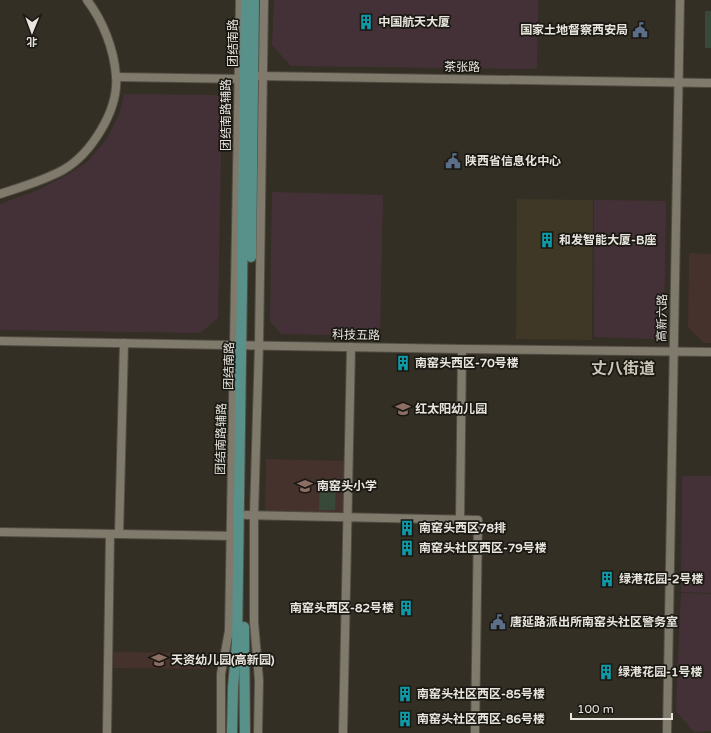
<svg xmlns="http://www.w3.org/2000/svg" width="711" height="733" font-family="'Varela Round','Noto Sans SC',sans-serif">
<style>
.built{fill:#3f3826}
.industrial{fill:#443138}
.education{fill:#45322c}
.green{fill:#394939}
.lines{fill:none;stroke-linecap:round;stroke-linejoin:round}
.minor-casing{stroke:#514d43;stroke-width:10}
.major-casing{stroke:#514d43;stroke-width:12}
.minor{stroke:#807a6d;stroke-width:8}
.major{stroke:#58908a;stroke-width:10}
.labels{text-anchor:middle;stroke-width:3.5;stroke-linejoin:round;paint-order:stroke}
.poi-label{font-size:12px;font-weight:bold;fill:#e8e5de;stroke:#1a1812;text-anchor:start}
.street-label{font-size:12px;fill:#e8e5de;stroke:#1a1812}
.district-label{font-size:16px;font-weight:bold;fill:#cac4b6;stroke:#1a1812}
</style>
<rect width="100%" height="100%" fill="#342f24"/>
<polygon class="built" points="517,199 593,200 592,340 516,339"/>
<g class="industrial">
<polygon points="274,0 538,0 537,69 291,66 272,45"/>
<polygon points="124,94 215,95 222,98 218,318 200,333 0,330 0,204 38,190 67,175 87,162 106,140 119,115"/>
<polygon points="272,192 383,195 380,336 281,334 270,321"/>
<polygon points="594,200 666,201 664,330 653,339 594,337"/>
<polygon points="682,476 711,476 711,593 681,592"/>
<polygon points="681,593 711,594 711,731 694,732 676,711"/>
</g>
<g class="education">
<polygon points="689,253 711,254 711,343 704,343 688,327"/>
<polygon points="266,459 344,461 343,513 265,512"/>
<polygon points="113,652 205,653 205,669 113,668"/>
</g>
<g class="green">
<rect x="705" y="11" width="6" height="37"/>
<polygon points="320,480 336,480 335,510 319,510"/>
</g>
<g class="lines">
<g class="minor-casing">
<g id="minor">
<polyline points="259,76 711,83"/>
<polyline points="116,77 244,79"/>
<path d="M0,194C21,187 43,181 63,170C91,154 119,110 116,76C114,49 103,21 87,0"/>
<polyline points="0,341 462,349 711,352"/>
<polyline points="246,515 478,520 475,733"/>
<polyline points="460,520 462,349"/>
<polyline points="0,532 236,536"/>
<polyline points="119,534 124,343"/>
<polyline points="107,733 110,534"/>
<polyline points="221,733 221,674 229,631 240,0"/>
<polyline points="258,733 259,680 254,622 254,515 259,345 264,0"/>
<polyline points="343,733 351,347"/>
<polyline points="667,733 680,0"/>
</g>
</g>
<g class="major-casing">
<g id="major">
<polyline points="251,257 254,0"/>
<polyline points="244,627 245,733"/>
<polyline points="232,733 233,687 237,643 246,0"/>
</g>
</g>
<use href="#minor" class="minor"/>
<use href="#major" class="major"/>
</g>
<defs>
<g id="building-bare" transform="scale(1.2)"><path d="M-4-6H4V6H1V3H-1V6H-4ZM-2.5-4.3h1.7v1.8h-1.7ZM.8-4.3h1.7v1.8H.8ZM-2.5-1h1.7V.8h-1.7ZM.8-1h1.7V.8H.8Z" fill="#0f9aa8" stroke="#1a1812" stroke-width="2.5" paint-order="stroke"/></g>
<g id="civic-bare" transform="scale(1.2)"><path d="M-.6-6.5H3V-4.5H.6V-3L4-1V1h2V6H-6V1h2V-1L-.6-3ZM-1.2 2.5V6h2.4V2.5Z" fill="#5c6f8a" stroke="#1a1812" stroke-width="2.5" paint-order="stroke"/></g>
<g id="school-bare" transform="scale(1.2)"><path d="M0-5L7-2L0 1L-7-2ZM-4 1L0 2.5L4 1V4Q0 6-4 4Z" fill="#8d6e63" stroke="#1a1812" stroke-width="2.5" paint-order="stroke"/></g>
</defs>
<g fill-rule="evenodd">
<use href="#building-bare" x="366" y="22"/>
<use href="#civic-bare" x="640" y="30"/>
<use href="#civic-bare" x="453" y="161"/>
<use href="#building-bare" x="547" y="240"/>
<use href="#building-bare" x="403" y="363"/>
<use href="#school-bare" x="403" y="409"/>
<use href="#school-bare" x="305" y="486"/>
<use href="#building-bare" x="407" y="528"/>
<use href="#building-bare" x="407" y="548"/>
<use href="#building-bare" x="607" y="579"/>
<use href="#building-bare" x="406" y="608"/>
<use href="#civic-bare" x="498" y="622"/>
<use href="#school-bare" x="159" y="660"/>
<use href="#building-bare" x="606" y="672"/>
<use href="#building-bare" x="405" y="694"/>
<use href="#building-bare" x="405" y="719"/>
</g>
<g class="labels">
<g class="poi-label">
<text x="378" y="26">中国航天大厦</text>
<text x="628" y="34" text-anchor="end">国家土地督察西安局</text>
<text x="465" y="165">陕西省信息化中心</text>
<text x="559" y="244">和发智能大厦-B座</text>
<text x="415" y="367">南窑头西区-70号楼</text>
<text x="415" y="413">红太阳幼儿园</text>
<text x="317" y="490">南窑头小学</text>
<text x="419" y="532">南窑头西区78排</text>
<text x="419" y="552">南窑头社区西区-79号楼</text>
<text x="619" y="583">绿港花园-2号楼</text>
<text x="394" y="612" text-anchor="end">南窑头西区-82号楼</text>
<text x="510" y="626">唐延路派出所南窑头社区警务室</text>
<text x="171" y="664">天资幼儿园(高新园)</text>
<text x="618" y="676">绿港花园-1号楼</text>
<text x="417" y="698">南窑头社区西区-85号楼</text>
<text x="417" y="723">南窑头社区西区-86号楼</text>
</g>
<g class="street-label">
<text transform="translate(233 43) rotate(-90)" y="4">团结南路</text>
<text transform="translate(462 67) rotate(1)" y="4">茶张路</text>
<text transform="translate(226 115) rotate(-90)" y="4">团结南路辅路</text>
<text transform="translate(662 318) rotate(-89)" y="4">高新六路</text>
<text transform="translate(356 335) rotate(1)" y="4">科技五路</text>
<text transform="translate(229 366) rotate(-89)" y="4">团结南路</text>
<text transform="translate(221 439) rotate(-89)" y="4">团结南路辅路</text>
</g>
<g class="district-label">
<text x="623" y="374">丈八街道</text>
</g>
</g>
<g transform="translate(32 32) rotate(181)" stroke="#1a1812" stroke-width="3" paint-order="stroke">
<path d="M0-3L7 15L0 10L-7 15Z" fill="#e8e5de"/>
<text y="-6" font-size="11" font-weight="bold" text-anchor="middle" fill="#e8e5de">北</text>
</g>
<path d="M571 713v6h101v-6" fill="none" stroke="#e8e5de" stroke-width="2"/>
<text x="577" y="713" font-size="12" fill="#e8e5de" stroke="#1a1812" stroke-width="3" paint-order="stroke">100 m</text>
</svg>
